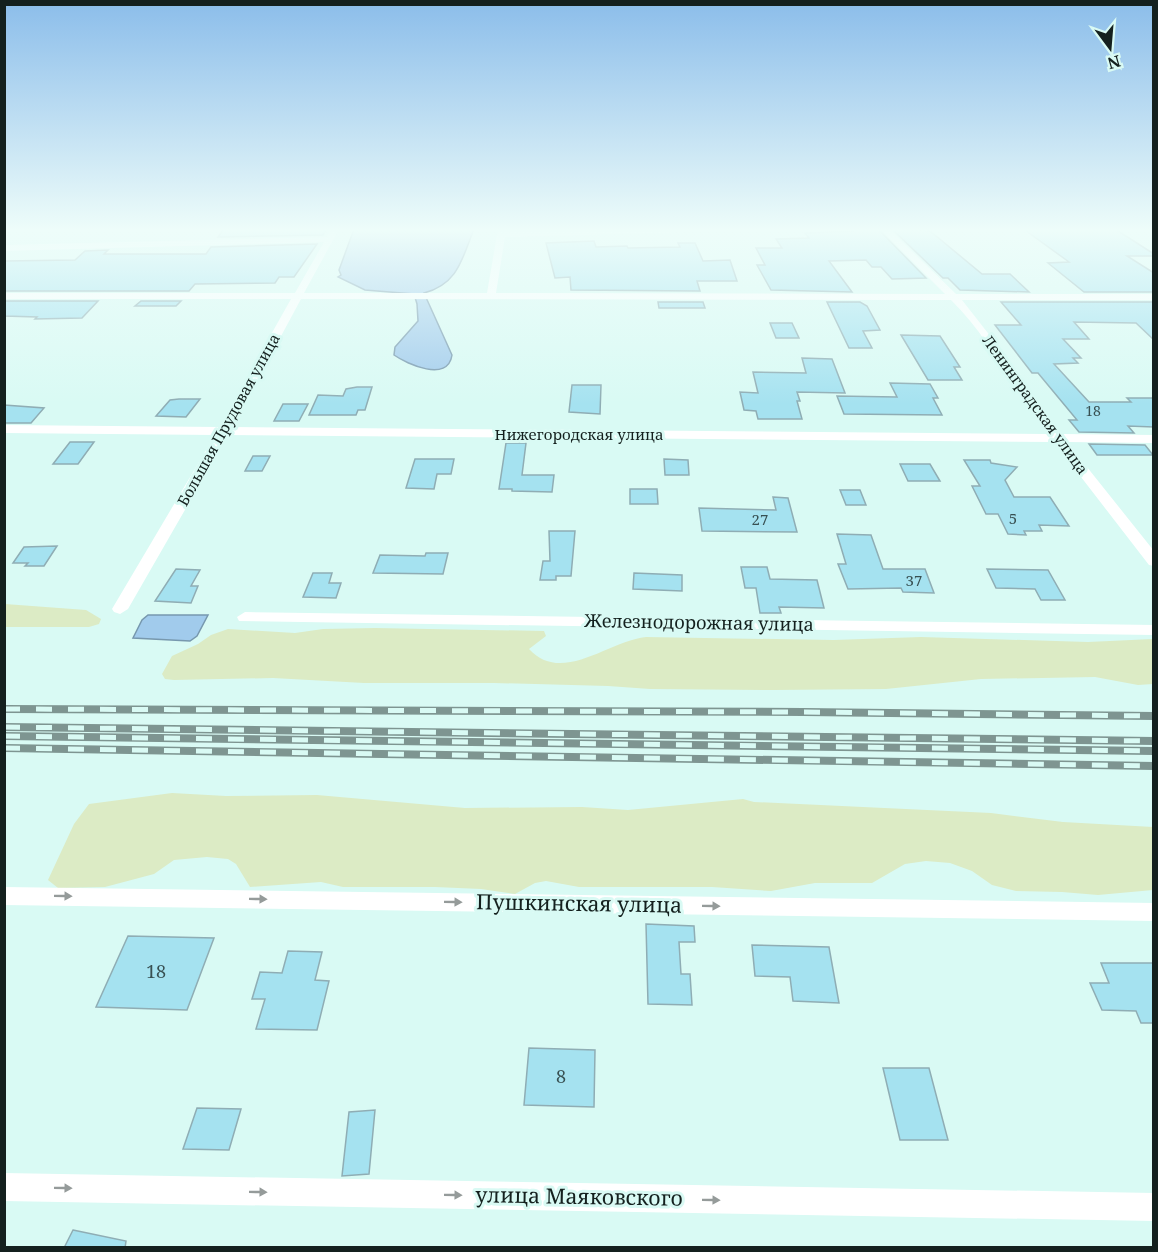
<svg xmlns="http://www.w3.org/2000/svg" width="1158" height="1252" font-family="'Noto Serif',serif">
<style>
.green{fill:#dcebc5}
.water{fill:#a1cbec;stroke:#7798ae;stroke-width:1.5}
.building{fill:#a5e2f0;stroke:#8fadb4;stroke-width:1.5}
.lines{fill:none;stroke-linecap:round;stroke-linejoin:round}
.minor{fill:#fff;fill-rule:evenodd}
.rail-casing{stroke:#7e9591;stroke-width:8}
.rail{stroke:#d9faf4;stroke-width:5;stroke-dasharray:16;stroke-linecap:butt}
.oneway{fill:#959b9a}
.labels{text-anchor:middle;stroke-width:6;stroke-linejoin:round;paint-order:stroke}
.far-number-label{font-size:14px;fill:#385052}
.far-street-label{font-size:15px;fill:#14201e;stroke:#d9faf4}
.number-label{font-size:15px;fill:#385052}
.street-label{font-size:18px;fill:#14201e;stroke:#d9faf4}
.near-number-label{font-size:18px;fill:#385052}
.near-street-label{font-size:21px;fill:#14201e;stroke:#d9faf4}
</style>
<rect width="100%" height="100%" fill="#d9faf4"/>
<g class="green">
<polygon points="5,604 86,610 101,619 99,624 89,627 5,627"/>
<path d="M375,628L544,631L546,636L529,649C562,685 608,641 646,637L834,640L921,637L1088,642L1153,639V684L1138,685L1095,677L981,679L886,689L773,690L650,689L608,686L494,683H364L273,678L174,680L165,679L162,674L172,656L198,644L211,635L228,629L295,633L323,629Z"/>
<polygon points="172,793 226,796 317,795 465,808 582,807 628,810 743,799 754,802 991,813 1063,822 1153,827 1153,890 1098,895 1062,892 1016,891 992,885 972,871 950,863 926,861 905,864 872,883 815,883 771,891 712,887 579,887 546,881 535,883 515,894 481,889 435,887 343,887 321,882 250,887 236,864 228,859 207,857 174,860 154,874 105,887 58,888 48,880 74,824 89,804"/>
</g>
<g class="water">
<path d="M354,229H474C462,259 458,284 424,293L452,355C448,383 407,364 394,355L395,347L418,321L417,304L414,294L365,290L338,277L341,275L339,270Z"/>
<polygon points="148,615 208,615 197,636 190,641 133,638 142,620"/>
</g>
<g class="building">
<polygon points="224,229 327,229 323,235 218,237"/>
<polygon points="851,229 878,229 926,278 892,279 881,267 872,267 866,260 829,261 852,292 771,290 757,265 765,265 756,248 782,248 776,239 809,238 805,233 853,231"/>
<polygon points="892,229 930,231 982,274 1010,274 1029,292 960,290 948,278 943,278"/>
<polygon points="1115,229 1154,254 1154,256 1127,256 1154,273 1154,292 1084,292 1048,263 1069,262 1025,230"/>
<polygon points="594,241 596,247 627,246 628,248 680,247 678,243 695,243 703,261 730,260 737,281 697,281 700,291 571,290 570,277 555,278 546,243"/>
<polygon points="317,244 294,277 279,277 275,283 195,284 189,291 4,291 4,261 75,260 85,251 108,250 104,254 206,254 211,247"/>
<polygon points="4,301 98,301 82,318 35,319 37,317 4,316"/>
<polygon points="141,301 181,301 176,306 135,306"/>
<polygon points="658,302 703,302 705,308 659,308"/>
<polygon points="827,302 860,302 867,306 880,330 863,331 872,348 849,348"/>
<polygon points="1001,302 1154,302 1154,340 1136,323 1074,322 1089,339 1063,339 1081,358 1073,358 1078,363 1054,364 1089,402 1131,402 1127,398 1154,398 1154,427 1128,426 1134,433 1079,432 1069,420 1077,420 1038,373 1032,373 995,325 1021,325"/>
<polygon points="770,323 792,323 799,338 776,338"/>
<polygon points="901,335 940,336 960,367 954,367 962,380 928,380"/>
<polygon points="802,358 832,359 845,393 797,392 800,401 797,401 802,419 758,419 756,411 744,410 740,392 758,393 753,372 806,373"/>
<polygon points="890,383 930,384 938,398 933,398 942,415 844,414 837,396 897,397"/>
<polygon points="572,385 601,385 600,414 569,412"/>
<polygon points="357,387 372,387 365,410 358,410 356,415 309,415 318,395 343,396 346,389"/>
<polygon points="179,399 200,399 186,417 156,416 170,400"/>
<polygon points="283,404 308,404 299,421 274,421"/>
<polygon points="4,405 44,408 31,423 4,423"/>
<polygon points="70,442 94,442 78,464 53,464"/>
<polygon points="506,443 526,443 522,475 554,475 552,492 512,491 512,489 499,489"/>
<polygon points="1089,444 1145,445 1153,455 1097,455"/>
<polygon points="253,456 270,456 262,471 245,471"/>
<polygon points="415,459 454,459 451,474 437,474 434,489 406,488"/>
<polygon points="664,459 688,460 689,475 665,475"/>
<polygon points="964,460 990,460 991,463 1017,467 1005,480 1014,497 1050,497 1069,526 1039,525 1042,531 1024,531 1026,535 1008,534 998,514 986,514 972,486 980,486"/>
<polygon points="900,464 930,464 940,481 908,481"/>
<polygon points="630,489 657,489 658,504 630,504"/>
<polygon points="840,490 860,490 866,505 846,505"/>
<polygon points="773,497 788,498 797,532 702,531 699,508 776,510"/>
<polygon points="549,531 575,531 571,576 556,576 556,580 540,580 543,561 550,561"/>
<polygon points="837,534 871,535 883,569 925,569 934,593 903,592 901,588 848,589 838,564 846,564"/>
<polygon points="57,546 44,566 25,566 28,563 13,563 24,547"/>
<polygon points="426,553 448,553 443,574 373,573 380,555 425,556"/>
<polygon points="741,567 767,567 770,579 817,580 824,608 779,607 781,613 760,613 756,588 745,588"/>
<polygon points="176,569 200,570 191,586 198,586 191,603 155,601"/>
<polygon points="987,569 1048,570 1065,600 1041,600 1035,589 996,588"/>
<polygon points="313,573 332,573 329,583 341,583 336,598 303,597"/>
<polygon points="634,573 682,575 682,591 633,589"/>
<polygon points="646,924 694,926 695,942 679,942 681,974 690,974 692,1005 648,1004"/>
<polygon points="128,936 214,938 187,1010 96,1007"/>
<polygon points="752,945 829,947 839,1003 793,1001 790,977 755,976"/>
<polygon points="288,951 322,952 315,980 329,981 317,1030 256,1029 265,999 252,999 260,972 282,973"/>
<polygon points="1101,963 1154,963 1154,1023 1141,1023 1136,1011 1102,1010 1090,983 1109,983"/>
<polygon points="529,1048 595,1050 594,1107 524,1105"/>
<polygon points="883,1068 929,1068 948,1140 900,1140"/>
<polygon points="197,1108 241,1109 229,1150 183,1149"/>
<polygon points="375,1110 369,1174 342,1176 349,1112"/>
<polygon points="73,1230 126,1241 125,1248 64,1248"/>
</g>
<g class="lines">
<g class="minor">
<path d="M331,229H339L304,293H487L498,229H506V232L692,229L688,232L505,237L496,293L945,294L880,229H889L956,294H1154V300H962L1020,374L1041,410L1061,434L1154,435V443L1067,442L1154,551V566L1149,565L1054,442L228,435L128,609L120,614L114,612L112,609L215,435L4,433V425L219,427L291,299H4V293H295L324,242L4,251V245L327,237ZM301,299L951,300C991,339 1014,391 1048,434L232,427Z"/>
<polygon points="245,612 1154,625 1154,635 239,621 237,617"/>
<polygon points="4,887 1154,903 1154,921 4,905"/>
<polygon points="4,1173 1154,1193 1154,1221 4,1201"/>
</g>
<g class="rail-casing">
<g id="rail">
<polyline points="4,709 804,712 1154,716"/>
<polyline points="4,727 1154,741"/>
<polyline points="4,736 1154,751"/>
<polyline points="4,748 1154,766"/>
</g>
</g>
<use href="#rail" class="rail"/>
</g>
<defs><path id="oneway-solid" d="M-6-.8H1V-3.2L6.5 0L1 3.2V.8H-6Z" transform="scale(1.5)"/></defs>
<g class="oneway">
<use href="#oneway-solid" transform="translate(63 896) rotate(1)"/>
<use href="#oneway-solid" transform="translate(258 899) rotate(1)"/>
<use href="#oneway-solid" transform="translate(453 902) rotate(1)"/>
<use href="#oneway-solid" transform="translate(711 906) rotate(1)"/>
<use href="#oneway-solid" transform="translate(63 1188) rotate(1)"/>
<use href="#oneway-solid" transform="translate(258 1192) rotate(1)"/>
<use href="#oneway-solid" transform="translate(453 1195) rotate(1)"/>
<use href="#oneway-solid" transform="translate(711 1200) rotate(1)"/>
</g>
<linearGradient id="sky" x2="0" y2="1"><stop stop-color="#8bbdea"/><stop offset="0.57" stop-color="#eefdfa"/><stop offset="1" stop-color="#eefdfa" stop-opacity="0"/></linearGradient>
<rect width="1158" height="404" fill="url(#sky)"/>
<g class="labels">
<g class="far-number-label">
<text x="1093" y="416">18</text>
</g>
<g class="far-street-label">
<text transform="translate(1035 405) rotate(54)" y="5">Ленинградская улица</text>
<text transform="translate(229 420) rotate(-61)" y="5">Большая Прудовая улица</text>
<text x="579" y="440">Нижегородская улица</text>
</g>
<g class="number-label">
<text x="1013" y="524">5</text>
<text x="760" y="525">27</text>
<text x="914" y="586">37</text>
</g>
<g class="street-label">
<text transform="translate(699 623) rotate(1)" y="6">Железнодорожная улица</text>
</g>
<g class="near-number-label">
<text x="156" y="978">18</text>
<text x="561" y="1083">8</text>
</g>
<g class="near-street-label">
<text transform="translate(579 904) rotate(1)" y="7">Пушкинская улица</text>
<text transform="translate(579 1197) rotate(1)" y="7">улица Маяковского</text>
</g>
</g>
<rect width="1158" height="1252" fill="none" stroke="#14201e" stroke-width="12"/>
<g transform="translate(1110 48) rotate(164)" stroke="#d9faf4" stroke-width="4.5" paint-order="stroke">
<path d="M0-4.5L10 22L0 15L-10 22Z" fill="#14201e"/>
<text y="-9" font-size="16" font-weight="bold" text-anchor="middle" fill="#14201e">N</text>
</g>
</svg>
